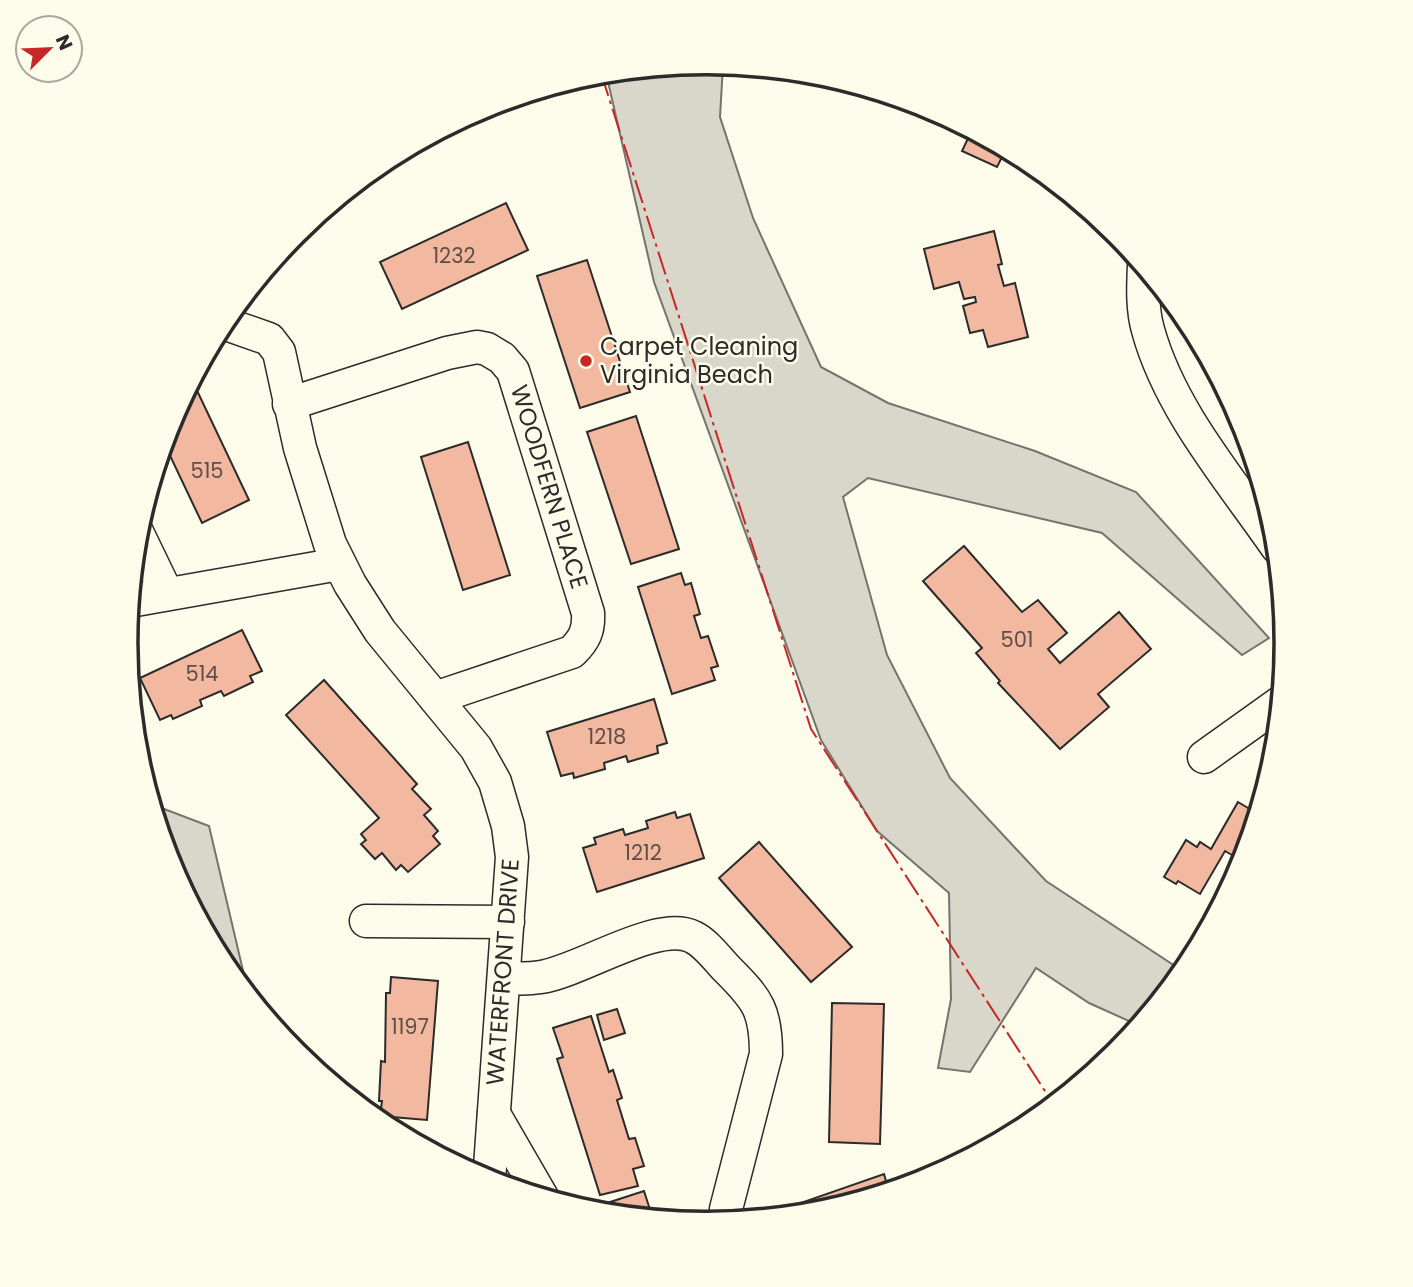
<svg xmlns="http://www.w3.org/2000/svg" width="1413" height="1287" font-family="Poppins,sans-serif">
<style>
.water{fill:#d8d7c9;stroke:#74746e;stroke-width:2}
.building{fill:#f2b8a0;stroke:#2b2b2b;stroke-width:2}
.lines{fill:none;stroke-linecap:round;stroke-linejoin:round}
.minor-casing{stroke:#2b2b2b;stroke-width:35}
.minor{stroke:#fdfbea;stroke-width:32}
.power{stroke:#c62828;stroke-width:2;stroke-dasharray:24 5 3.5 5;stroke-linecap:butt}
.poi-dot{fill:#c62828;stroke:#fdfbea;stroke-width:2.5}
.labels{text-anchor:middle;stroke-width:5;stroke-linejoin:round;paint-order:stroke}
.number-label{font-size:21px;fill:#5d4e48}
.poi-label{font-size:24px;fill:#2b2b2b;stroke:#fdfbea;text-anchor:start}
.street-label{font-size:24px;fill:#2b2b2b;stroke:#fdfbea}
.rim{fill:none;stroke:#2b2b2b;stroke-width:3.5}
</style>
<rect width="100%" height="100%" fill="#fdfbea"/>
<g class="water">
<polygon points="707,63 723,65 720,117 753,218 821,367 888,403 1035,451 1136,492 1269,638 1242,655 1102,533 868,478 843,497 887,655 950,778 1046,881 1184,972 1140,1026 1089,1003 1036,968 970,1072 938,1068 951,999 949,893 877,831 821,740 654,282 606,73"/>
<polygon points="151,804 209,826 249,996 224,966 170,865"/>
</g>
<g class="building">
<polygon points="972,130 1006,149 997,167 962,151"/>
<polygon points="506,203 528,250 402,309 380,262"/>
<polygon points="994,231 1002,264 998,265 1004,286 1015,283 1028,337 988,347 983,330 970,333 963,306 976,302 975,297 964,299 959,282 934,289 924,249"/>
<polygon points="587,260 630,392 580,408 537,276"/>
<polygon points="192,380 249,500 202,523 164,443 170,421"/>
<polygon points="636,416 679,549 631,564 587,432"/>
<polygon points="468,442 510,575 463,590 421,457"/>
<polygon points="964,546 1022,612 1038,600 1067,633 1048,649 1060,663 1119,612 1151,649 1098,694 1109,707 1060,749 998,683 1000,681 976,653 982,648 923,581"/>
<polygon points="681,573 685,585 691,583 700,614 694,616 701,638 708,636 718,666 711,668 715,680 672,694 638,587"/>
<polygon points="242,630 262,671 250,676 253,682 224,696 221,691 200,700 202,706 173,719 171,715 160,720 140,678"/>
<polygon points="324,680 417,784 412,789 431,809 424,815 438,831 433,836 440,844 408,872 401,865 396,870 382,853 375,859 361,844 366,840 361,834 379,818 286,715"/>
<polygon points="654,699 667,743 657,746 658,753 628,762 626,756 604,763 605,769 574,778 573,773 561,776 547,732"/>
<polygon points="1238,802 1258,814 1244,862 1225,851 1200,894 1178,881 1176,884 1164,877 1186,840 1197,847 1200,842 1211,849"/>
<polygon points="675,812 677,818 690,814 704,858 597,892 583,848 596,844 594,838 623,829 625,835 648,828 646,821"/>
<polygon points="759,842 852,947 811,982 719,878"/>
<polygon points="391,977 438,981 427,1120 380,1116 382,1101 379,1101 381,1061 385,1062 386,993 390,993"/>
<polygon points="832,1003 884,1004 880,1144 829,1142"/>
<polygon points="617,1009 625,1033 604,1040 597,1015"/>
<polygon points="591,1016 609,1072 613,1070 622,1098 617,1100 629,1139 635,1138 644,1166 633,1169 638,1186 600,1195 557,1059 563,1057 553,1028"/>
<polygon points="884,1174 889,1192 819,1213 752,1220"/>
<polygon points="644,1191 653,1219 604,1214 601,1205"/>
</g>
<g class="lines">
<g class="minor-casing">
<g id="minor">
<path d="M1144,265C1143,287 1142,309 1148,330C1170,410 1230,479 1277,547"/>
<polyline points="223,323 269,339 279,352 300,448 330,544 350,584 380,631 476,748 495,782 508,826 512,857 489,1181"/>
<path d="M289,404L447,353L477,347L487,349L502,358L513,371L588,613C589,630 585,639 572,652L435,698"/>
<polyline points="137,532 167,594"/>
<polyline points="130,601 339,564"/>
<polyline points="1204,757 1281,702"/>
<polyline points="366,921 508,922"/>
<path d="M504,977C516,979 528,979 541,977C581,971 658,919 693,937C706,943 718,960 728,970C758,1000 766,1011 766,1054L726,1209"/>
<polyline points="494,1114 542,1197"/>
</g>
</g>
<use href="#minor" class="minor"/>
<polyline class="power" points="601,73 811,729 1054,1105"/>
</g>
<circle class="poi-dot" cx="586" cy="361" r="7"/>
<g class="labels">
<g class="number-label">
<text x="454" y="263">1232</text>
<text x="207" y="478">515</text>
<text x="1017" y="647">501</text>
<text x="202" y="681">514</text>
<text x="607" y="744">1218</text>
<text x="643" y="860">1212</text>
<text x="410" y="1034">1197</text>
</g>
<g class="poi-label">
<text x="600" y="355">Carpet Cleaning<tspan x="600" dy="28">Virginia Beach</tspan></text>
</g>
<g class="street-label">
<text transform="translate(549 487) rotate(73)" y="8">WOODFERN PLACE</text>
<text transform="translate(503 972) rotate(-86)" y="8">WATERFRONT DRIVE</text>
</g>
</g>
<path d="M0 0H1413V1287H0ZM138 643a568 568 0 1 1 1136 0a568 568 0 1 1-1136 0Z" fill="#fdfbea" fill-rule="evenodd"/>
<path class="rim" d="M138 643a568 568 0 1 1 1136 0a568 568 0 1 1-1136 0Z"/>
<g transform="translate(49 49) rotate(66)"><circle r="33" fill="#fdfbea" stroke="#a9a89e" stroke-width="2"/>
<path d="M0-5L12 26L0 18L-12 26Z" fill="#c62828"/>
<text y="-10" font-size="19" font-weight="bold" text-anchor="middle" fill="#2b2b2b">N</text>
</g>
</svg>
